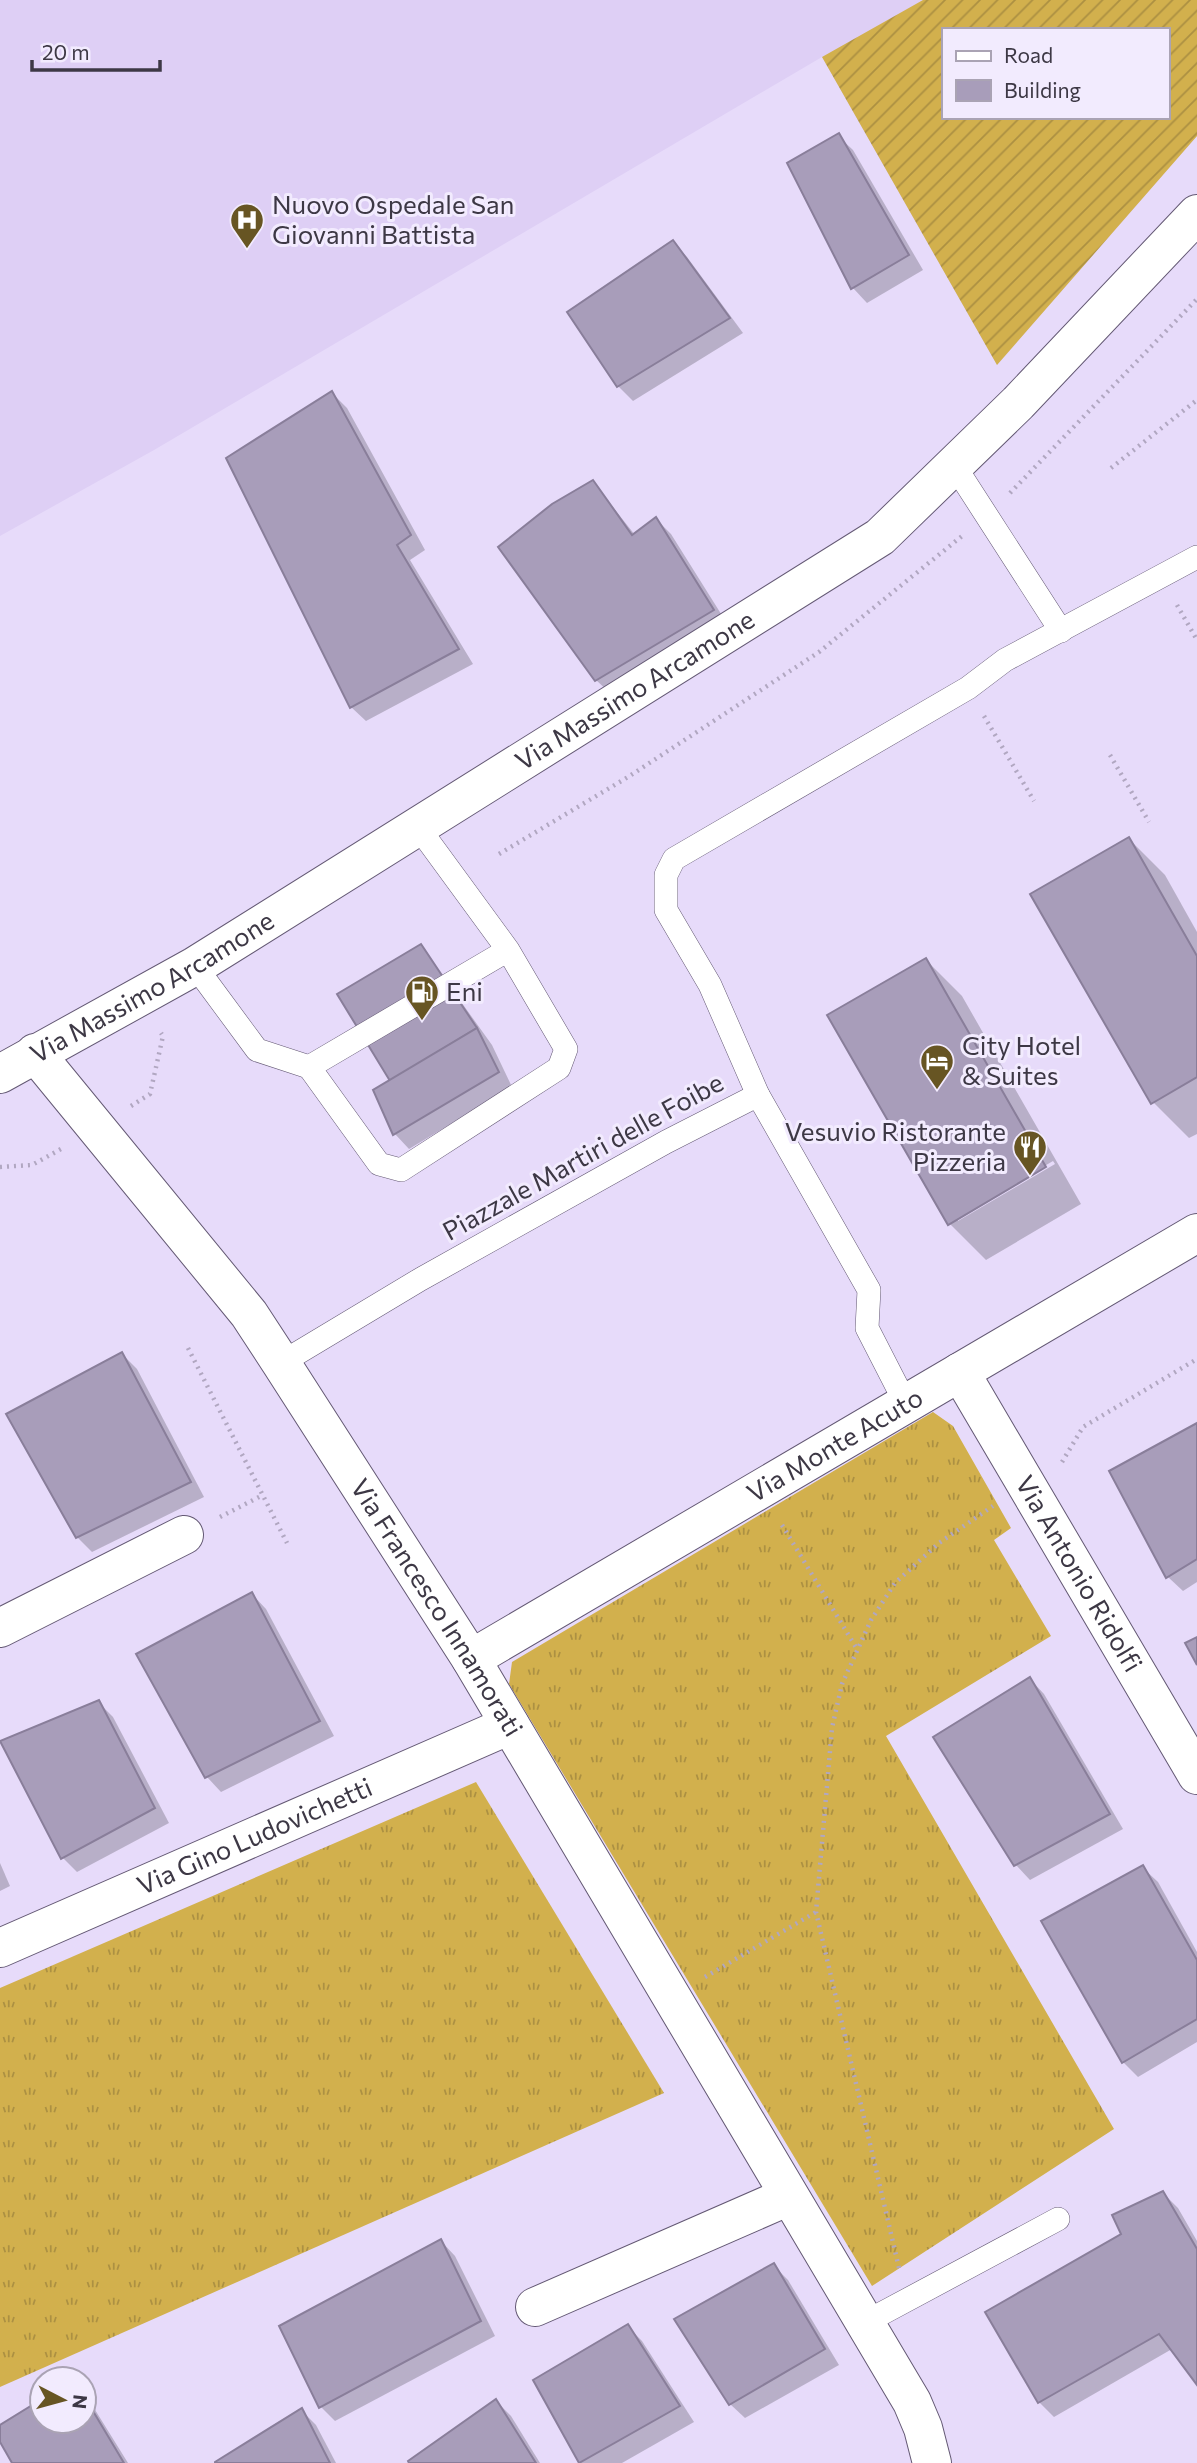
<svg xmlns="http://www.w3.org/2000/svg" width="1197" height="2463" font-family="Commissioner,sans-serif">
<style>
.built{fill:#decff5;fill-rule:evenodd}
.grass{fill:url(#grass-tufts)}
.garden{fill:url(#garden-furrows);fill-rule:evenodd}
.shadow{fill:#0003;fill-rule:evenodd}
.building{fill:#a89dba;stroke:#897e9a;stroke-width:2}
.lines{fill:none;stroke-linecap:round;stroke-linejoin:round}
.service-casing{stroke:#645974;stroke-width:24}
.minor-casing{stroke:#645974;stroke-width:40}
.secondary-casing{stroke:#645974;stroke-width:40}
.path{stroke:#b1a7c1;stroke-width:4.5;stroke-dasharray:2 5;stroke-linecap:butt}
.service{stroke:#fff;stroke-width:23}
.minor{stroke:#fff;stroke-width:38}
.secondary{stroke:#fff;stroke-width:38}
.labels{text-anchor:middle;stroke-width:6;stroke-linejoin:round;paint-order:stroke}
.poi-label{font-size:26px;fill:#3d3845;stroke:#f2ebfe;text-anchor:start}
.street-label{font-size:26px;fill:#3d3845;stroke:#f2ebfe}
</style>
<defs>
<pattern id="grass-tufts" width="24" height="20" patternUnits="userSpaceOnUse" patternTransform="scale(1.75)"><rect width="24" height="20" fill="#d2b04d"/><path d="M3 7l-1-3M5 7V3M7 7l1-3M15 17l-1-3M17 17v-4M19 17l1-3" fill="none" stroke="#ac9042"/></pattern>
<pattern id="garden-furrows" width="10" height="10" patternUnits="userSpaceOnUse" patternTransform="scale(1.75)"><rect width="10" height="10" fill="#d2b04d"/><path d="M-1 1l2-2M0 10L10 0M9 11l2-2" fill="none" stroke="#ac9042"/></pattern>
</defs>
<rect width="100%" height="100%" fill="#e7dbfa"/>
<path class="built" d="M0,0H1197V136L997,365L822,57L154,450L0,536ZM943,30H1167V117H943Z"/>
<g class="grass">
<polygon points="933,1412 953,1426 1011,1528 994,1540 1051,1636 886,1736 1114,2129 872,2286 509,1684 512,1662"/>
<polygon points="476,1782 664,2093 0,2387 0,1988"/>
</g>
<path class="garden" d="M923,0H1197V136L997,365L822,57ZM943,30H1167V117H943Z"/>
<g class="shadow">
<polygon points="838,136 853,150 923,270 867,303 853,288 789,164"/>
<polygon points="672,242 687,257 743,333 633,401 618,386"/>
<polygon points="332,393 347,408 425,550 410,560 473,664 366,721 351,707"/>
<polygon points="593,482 635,535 656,519 671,534 728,625 611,694 596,680"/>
<polygon points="1129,839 1165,875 1197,932 1197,1134 1189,1138 1153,1102"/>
<polygon points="421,946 492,1045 512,1087 409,1149 395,1134 375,1091 392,1081"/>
<path d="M926,960L962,996L1081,1204L986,1260L950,1224ZM1053,1161L1055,1164L958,1221V1217Z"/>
<polygon points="122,1354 137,1369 204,1497 92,1552 77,1537"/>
<polygon points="1197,1425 1197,1582 1183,1591 1168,1577"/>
<polygon points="252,1594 266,1609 334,1736 221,1792 207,1777"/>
<polygon points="1030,1679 1044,1694 1123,1829 1030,1880 1016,1865"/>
<polygon points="98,1702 113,1717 169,1823 77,1872 63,1858 1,1742"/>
<polygon points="0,1863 10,1886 0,1891"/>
<polygon points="1143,1868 1158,1882 1197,1952 1197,2042 1138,2077 1123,2062"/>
<polygon points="1163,2193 1178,2208 1197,2241 1197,2382 1172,2349 1054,2417 1039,2402 1123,2235"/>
<polygon points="441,2241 455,2256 495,2336 335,2421 321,2407"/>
<polygon points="773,2265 788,2280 839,2365 745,2418 730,2404"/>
<polygon points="627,2326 642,2341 694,2422 622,2463 581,2463 535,2381"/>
<polygon points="84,2392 128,2463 14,2463 0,2438 0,2427 42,2401 42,2421 84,2421"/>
<polygon points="496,2401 511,2416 540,2463 411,2463"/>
<polygon points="301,2410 316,2425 336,2463 217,2463"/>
</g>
<g class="building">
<polygon points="839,133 909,255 851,289 787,163"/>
<polygon points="673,240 730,318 617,387 567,312"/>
<polygon points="332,391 411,535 397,545 459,649 350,708 226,458"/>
<polygon points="593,480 632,535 656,517 714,610 595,681 498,547 552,504"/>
<polygon points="1129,837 1197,956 1197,1077 1151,1104 1030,894"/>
<polygon points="421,944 477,1028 390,1081 337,994"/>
<polygon points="926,958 1046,1167 948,1225 827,1015"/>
<polygon points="477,1028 499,1072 393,1135 373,1090"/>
<polygon points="122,1352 191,1482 76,1538 6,1414"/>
<polygon points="1197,1423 1197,1559 1166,1578 1109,1471"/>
<polygon points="252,1592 320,1721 205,1778 136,1654"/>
<polygon points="1197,1637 1197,1665 1185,1643"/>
<polygon points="1030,1677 1110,1814 1014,1866 933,1737"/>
<polygon points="99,1700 155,1808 61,1859 0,1741"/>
<polygon points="1143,1865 1197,1960 1197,2019 1122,2063 1041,1921"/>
<polygon points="1163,2191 1197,2249 1197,2385 1159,2334 1038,2403 985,2312 1121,2234 1112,2215"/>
<polygon points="441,2239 481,2321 319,2408 279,2326"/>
<polygon points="774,2263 825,2349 729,2405 674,2319"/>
<polygon points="628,2324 680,2406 579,2463 533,2380"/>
<polygon points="84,2396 124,2463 12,2463 0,2442 0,2425 42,2399 42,2421 84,2421"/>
<polygon points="496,2399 536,2463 409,2463 408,2461"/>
<polygon points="302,2408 330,2463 215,2463 215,2462"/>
</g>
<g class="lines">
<g class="service-casing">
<g id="service">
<polyline points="954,465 1061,631"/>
<polyline points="418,827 508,950 566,1049 559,1068 401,1170 379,1164 309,1067 508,950"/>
<polyline points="195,966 257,1050 309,1067"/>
<polyline points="758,1095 710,985 666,910 666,875 674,859 968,688 1005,660 1197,557"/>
<polyline points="281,1363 421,1279 666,1142 758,1095 869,1290 867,1328 906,1404"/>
<polyline points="864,2323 1058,2219"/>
</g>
</g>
<g class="minor-casing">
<g id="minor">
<path id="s1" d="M35,1053L249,1314L281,1363L471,1659L912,2402L923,2428L932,2463"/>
<path id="s2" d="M960,1372L1197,1775"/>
<polyline points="0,1628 184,1535"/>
<path id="s3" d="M471,1659L1197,1233"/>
<path id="s4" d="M0,1948L510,1725"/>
<polyline points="535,2307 789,2196"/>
</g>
</g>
<g class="secondary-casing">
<g id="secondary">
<path id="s5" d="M0,1074L195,966L880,537L1018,403L1197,214"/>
</g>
</g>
<g class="path">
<polyline points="1111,468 1197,400"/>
<polyline points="1010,493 1197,299"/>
<polyline points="1177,605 1197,640"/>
<polyline points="984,716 1034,801"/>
<polyline points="1110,755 1149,822"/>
<polyline points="499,854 628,777 819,652 962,536"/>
<polyline points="131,1106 150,1094 163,1036 161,1033"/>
<polyline points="0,1167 32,1165 61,1149"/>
<polyline points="188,1348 287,1543"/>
<polyline points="1062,1462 1083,1427 1197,1359"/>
<polyline points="220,1517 263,1495"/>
<polyline points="782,1525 857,1649"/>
<polyline points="705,1977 816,1912"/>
<polyline points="899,2268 816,1912 832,1728 842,1684 871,1620 895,1583 939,1543 993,1506"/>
</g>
<use href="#service" class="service"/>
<use href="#minor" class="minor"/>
<use href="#secondary" class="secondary"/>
</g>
<defs>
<g id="hospital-pin" transform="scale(1.75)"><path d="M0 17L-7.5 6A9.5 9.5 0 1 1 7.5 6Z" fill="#675523" stroke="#f2ebfe"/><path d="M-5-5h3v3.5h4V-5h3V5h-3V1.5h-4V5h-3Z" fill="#fff"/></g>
<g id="fuel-pin" transform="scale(1.75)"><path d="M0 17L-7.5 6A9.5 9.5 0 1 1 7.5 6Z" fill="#675523" stroke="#f2ebfe"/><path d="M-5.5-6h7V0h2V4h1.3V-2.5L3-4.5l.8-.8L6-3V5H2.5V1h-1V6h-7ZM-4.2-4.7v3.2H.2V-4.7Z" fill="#fff"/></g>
<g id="hotel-pin" transform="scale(1.75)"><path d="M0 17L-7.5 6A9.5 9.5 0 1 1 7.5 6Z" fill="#675523" stroke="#f2ebfe"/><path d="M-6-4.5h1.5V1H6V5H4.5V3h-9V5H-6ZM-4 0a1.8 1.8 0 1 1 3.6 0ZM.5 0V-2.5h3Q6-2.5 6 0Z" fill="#fff"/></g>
<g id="restaurant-pin" transform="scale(1.75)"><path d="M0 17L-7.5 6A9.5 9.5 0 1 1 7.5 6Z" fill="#675523" stroke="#f2ebfe"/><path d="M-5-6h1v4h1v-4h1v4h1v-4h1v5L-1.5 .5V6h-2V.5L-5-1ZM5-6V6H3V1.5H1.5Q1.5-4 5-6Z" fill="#fff"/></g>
</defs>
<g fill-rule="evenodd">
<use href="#hospital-pin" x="247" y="220"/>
<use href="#fuel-pin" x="422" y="992"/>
<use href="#hotel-pin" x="937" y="1061"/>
<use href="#restaurant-pin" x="1030" y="1147"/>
</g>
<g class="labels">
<g class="poi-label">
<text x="272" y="214">Nuovo Ospedale San<tspan x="272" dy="30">Giovanni Battista</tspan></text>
<text x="446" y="1001">Eni</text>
<text x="962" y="1055">City Hotel<tspan x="962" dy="30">&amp; Suites</tspan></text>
<text x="1006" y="1141" text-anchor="end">Vesuvio Ristorante<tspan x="1006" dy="30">Pizzeria</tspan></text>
</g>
<g class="street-label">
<text dy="9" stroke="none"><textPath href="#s5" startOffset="742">Via Massimo Arcamone</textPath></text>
<text dy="9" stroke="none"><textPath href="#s5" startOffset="175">Via Massimo Arcamone</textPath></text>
<text transform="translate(583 1157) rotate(-29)" y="9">Piazzale Martiri delle Foibe</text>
<text dy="9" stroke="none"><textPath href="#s3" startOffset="422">Via Monte Acuto</textPath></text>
<text dy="9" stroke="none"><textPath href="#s2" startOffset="234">Via Antonio Ridolfi</textPath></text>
<text dy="9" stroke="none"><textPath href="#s1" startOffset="686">Via Francesco Innamorati</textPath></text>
<text dy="9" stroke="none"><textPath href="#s4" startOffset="278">Via Gino Ludovichetti</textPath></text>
</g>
</g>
<rect x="942" y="28" width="228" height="91" fill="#f2ebfe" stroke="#aaa3b4" stroke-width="2"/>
<rect x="956" y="51" width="35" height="10" fill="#ffffff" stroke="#aaa3b4" stroke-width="2"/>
<text x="1004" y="63" font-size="21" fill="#3d3845">Road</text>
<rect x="956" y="80" width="35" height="21" fill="#a89dba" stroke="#aaa3b4" stroke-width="2"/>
<text x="1004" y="98" font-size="21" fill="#3d3845">Building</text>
<g transform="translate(63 2400) rotate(96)"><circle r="33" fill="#f2ebfe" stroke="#aaa3b4" stroke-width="2"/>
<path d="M0-5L12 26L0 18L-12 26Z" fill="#675523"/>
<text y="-10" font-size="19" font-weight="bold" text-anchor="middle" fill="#3d3845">N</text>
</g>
<path d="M32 60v10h128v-10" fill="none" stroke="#3d3845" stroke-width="3.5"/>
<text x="42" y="60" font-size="21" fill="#3d3845" stroke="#f2ebfe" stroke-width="5" paint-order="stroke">20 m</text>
</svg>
